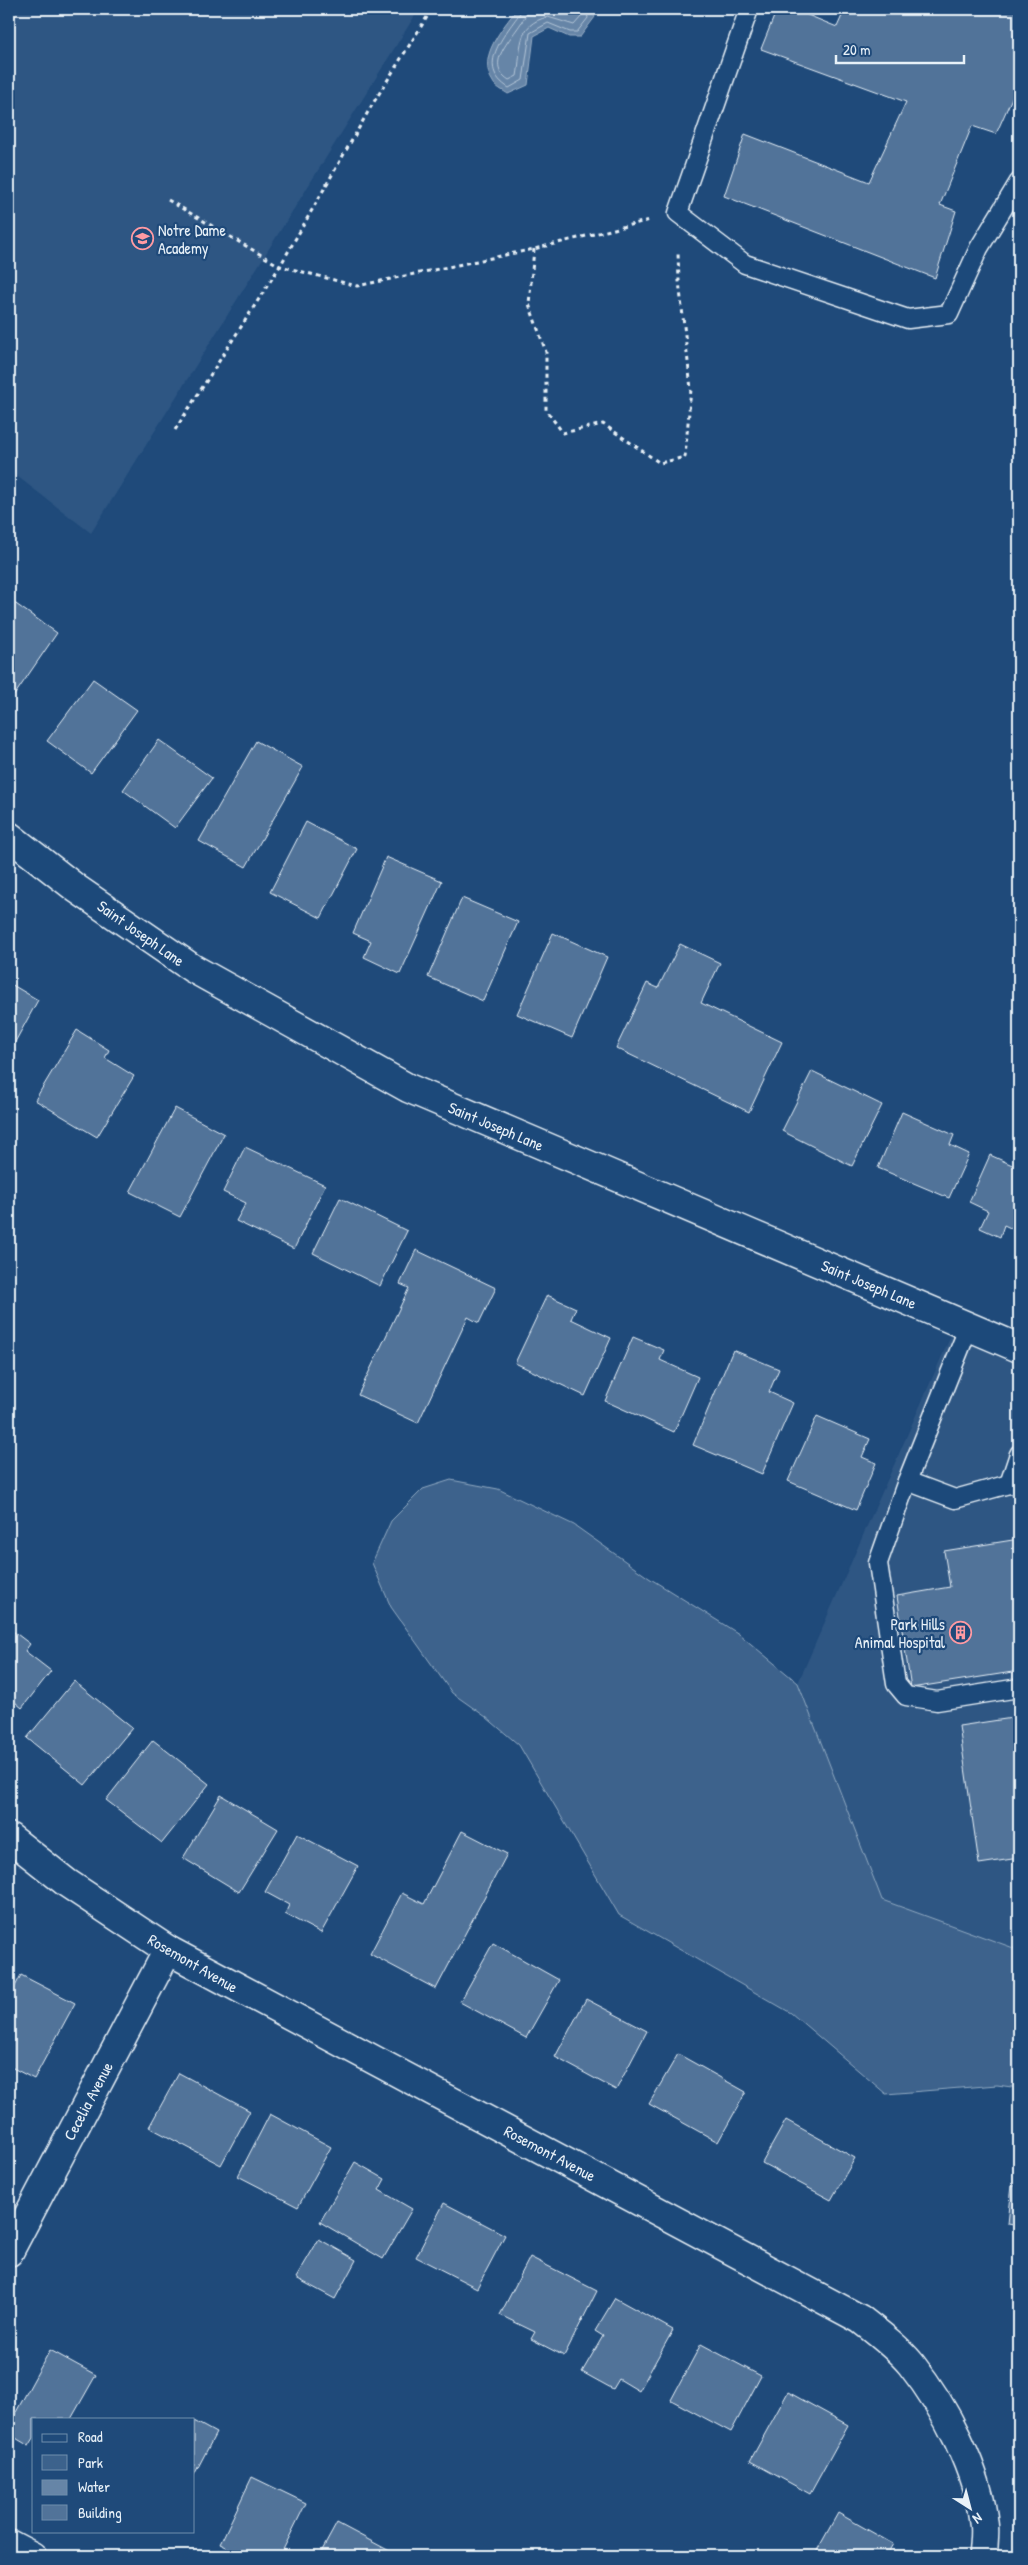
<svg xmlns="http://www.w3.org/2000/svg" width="1028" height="2565" viewBox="0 0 1028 2565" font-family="'Patrick Hand',sans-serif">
<rect width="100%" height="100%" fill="#1f4a7a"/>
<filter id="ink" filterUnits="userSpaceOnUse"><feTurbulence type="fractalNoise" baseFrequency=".02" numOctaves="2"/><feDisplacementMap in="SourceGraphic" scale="10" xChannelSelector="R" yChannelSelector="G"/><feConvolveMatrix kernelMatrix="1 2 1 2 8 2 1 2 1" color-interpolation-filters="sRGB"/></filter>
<g filter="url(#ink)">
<g fill="#2e5683">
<polygon points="9,9 419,9 91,533 9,470"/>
<polygon points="957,1322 1019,1348 1019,1950 882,1900 798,1683"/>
</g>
<polygon fill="#3c628c" stroke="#92aac2" points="451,1480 498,1489 574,1525 649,1578 739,1634 798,1683 882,1900 1019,1950 1019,2088 997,2085 886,2094 791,2013 619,1915 519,1745 486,1717 452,1693 391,1607 372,1563 391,1521 423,1489"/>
<path fill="#6685a7" stroke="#9ab0c7" d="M517,9H590L595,17L580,37H569L549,28L534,36L528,85L508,94C504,91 495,87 493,82C476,57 503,28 517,9Z"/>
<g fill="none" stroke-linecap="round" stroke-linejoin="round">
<g stroke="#b4c6d8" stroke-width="1">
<path d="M521,9L520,13C504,36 475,67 509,88L523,80L530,33L548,23L570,32H577L588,18L586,9"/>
<path d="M527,9C526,29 478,60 509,80L517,76C522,50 515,24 548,17L574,25L581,17L579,9"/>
</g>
</g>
<g fill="#517399" stroke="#e8f1f8">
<polygon points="777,9 793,9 837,27 845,9 1019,9 1019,23 1013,38 1019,43 1019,82 996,134 972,126 940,205 956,211 935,278 724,196 745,134 869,182 906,102 761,49"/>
<polygon points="13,602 57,633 9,703 9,607"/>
<polygon points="93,679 137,710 91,773 47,741"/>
<polygon points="159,740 212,778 175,828 123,790"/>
<polygon points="256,741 303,767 246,867 199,841"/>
<polygon points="306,822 357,849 321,918 270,892"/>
<polygon points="386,857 442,881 400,974 364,957 371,941 353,933"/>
<polygon points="462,898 518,922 483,1001 428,977"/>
<polygon points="553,933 607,957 572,1038 517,1014"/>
<polygon points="680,944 720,963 701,1003 782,1042 749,1112 616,1048 647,983 658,988"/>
<polygon points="9,983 38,1000 9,1053"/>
<polygon points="77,1030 109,1050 105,1058 134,1076 97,1137 35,1100"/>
<polygon points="812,1071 882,1105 852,1166 782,1131"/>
<polygon points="175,1108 224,1134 180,1217 130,1192"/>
<polygon points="902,1112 954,1135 950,1145 969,1154 949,1198 878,1168"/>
<polygon points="245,1147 325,1185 294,1249 236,1221 246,1203 223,1192"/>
<polygon points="990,1155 1019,1168 1019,1232 1004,1225 1000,1237 980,1228 988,1211 969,1202"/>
<polygon points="340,1198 407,1231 380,1286 313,1253"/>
<polygon points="416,1250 496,1288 479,1323 468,1317 418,1423 358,1395 409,1288 400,1284"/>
<polygon points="547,1295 576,1308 571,1319 611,1338 585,1396 515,1363"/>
<polygon points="633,1337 664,1350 660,1360 698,1377 674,1432 605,1401"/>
<polygon points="733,1350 779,1369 769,1392 793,1403 762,1474 693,1445"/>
<polygon points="817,1416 870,1439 862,1457 876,1463 856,1510 788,1481"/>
<polygon points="1019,1539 1019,1671 911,1688 897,1596 950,1587 944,1551"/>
<polygon points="9,1628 30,1644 25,1651 51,1671 22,1708 9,1697"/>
<polygon points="74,1681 132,1728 85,1785 27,1738"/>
<polygon points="1019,1717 1019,1858 979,1864 959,1726"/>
<polygon points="153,1740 209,1784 162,1843 106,1800"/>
<polygon points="221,1795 278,1829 239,1892 183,1858"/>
<polygon points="462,1831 507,1854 436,1989 370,1954 402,1893 424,1904"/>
<polygon points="297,1834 358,1866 321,1933 285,1914 289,1905 265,1892"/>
<polygon points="493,1943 559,1980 526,2038 460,2002"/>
<polygon points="21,1975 75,2003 34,2079 9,2066 9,1998"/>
<polygon points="586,1999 647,2031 616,2090 555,2057"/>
<polygon points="678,2054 746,2092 718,2142 649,2104"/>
<polygon points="179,2073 250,2111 221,2165 149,2127"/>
<polygon points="270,2114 331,2147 298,2207 238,2176"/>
<polygon points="786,2120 855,2158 831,2200 762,2163"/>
<polygon points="355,2162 385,2179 379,2190 412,2209 383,2259 320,2222"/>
<polygon points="1012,2185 1019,2185 1019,2226 1008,2224"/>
<polygon points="444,2203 505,2235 477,2288 416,2257"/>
<polygon points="319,2239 356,2260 335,2299 296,2278"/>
<polygon points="530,2257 597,2291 564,2356 531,2339 535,2332 500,2315"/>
<polygon points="615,2298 673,2330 639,2391 619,2379 613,2389 582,2372 603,2336 595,2331"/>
<polygon points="701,2344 761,2376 731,2432 671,2400"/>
<polygon points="50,2350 96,2375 71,2419 34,2419 34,2438 29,2446 9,2434 9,2425"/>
<polygon points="788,2392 848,2425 810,2494 750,2461"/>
<polygon points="194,2421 216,2433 194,2475"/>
<polygon points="252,2477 306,2503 280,2556 245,2556 220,2544"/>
<polygon points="838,2513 893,2544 886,2556 814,2556"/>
<polygon points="337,2523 399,2556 319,2556"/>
</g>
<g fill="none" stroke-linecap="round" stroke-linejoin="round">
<defs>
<g id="lane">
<polyline points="749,9 678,213 745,264 908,319 949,314 979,248 1019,182"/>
<polyline points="969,1326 907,1481 955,1499 1009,1484"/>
<polyline points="1019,1454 1009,1484 1019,1485"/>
<polyline points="907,1481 878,1563 896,1684 906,1696 937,1701 1019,1688"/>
</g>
<g id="street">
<polyline points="9,836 77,889 192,968 408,1088 1019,1348"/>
<path d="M9,1837L67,1883L168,1950L860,2319C878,2333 897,2347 911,2364C945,2407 979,2471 984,2526C985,2536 983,2546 983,2556"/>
<polyline points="9,2252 168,1950"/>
<polyline points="9,2544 32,2556"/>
</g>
</defs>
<use href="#lane" stroke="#e8f1f8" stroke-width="21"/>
<use href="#street" stroke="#e8f1f8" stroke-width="31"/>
<g stroke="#e8f1f8" stroke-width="3" stroke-dasharray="4 4" stroke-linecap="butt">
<polyline points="168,200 280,266 357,286 534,249 650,220"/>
<polyline points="534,249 529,304 546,352 546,410 563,433 603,424 660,463 685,457 691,389 679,281 678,253"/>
<polyline points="175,430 280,266 372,105 432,9"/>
</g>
<use href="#lane" stroke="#1f4a7a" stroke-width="18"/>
<use href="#street" stroke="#1f4a7a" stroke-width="28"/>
</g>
</g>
<defs>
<symbol id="school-ring" viewBox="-11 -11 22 22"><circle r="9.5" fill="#1f4a7a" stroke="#ff9aa2" stroke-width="1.5"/><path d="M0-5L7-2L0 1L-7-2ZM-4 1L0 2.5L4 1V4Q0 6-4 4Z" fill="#ff9aa2"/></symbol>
<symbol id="building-ring" viewBox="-11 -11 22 22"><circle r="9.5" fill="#1f4a7a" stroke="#ff9aa2" stroke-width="1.5"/><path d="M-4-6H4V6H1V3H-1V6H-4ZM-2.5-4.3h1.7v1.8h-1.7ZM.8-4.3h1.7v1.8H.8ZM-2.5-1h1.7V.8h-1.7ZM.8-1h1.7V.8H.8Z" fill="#ff9aa2"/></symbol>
</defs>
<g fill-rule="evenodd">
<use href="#school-ring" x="130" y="226" width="25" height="25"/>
<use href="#building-ring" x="948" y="1620" width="25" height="25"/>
</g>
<g text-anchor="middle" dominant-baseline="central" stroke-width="4.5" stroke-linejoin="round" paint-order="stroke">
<g font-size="16" fill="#e8f1f8" stroke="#1f4a7a" text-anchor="start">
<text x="158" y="230">Notre Dame<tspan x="158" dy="18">Academy</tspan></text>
<text x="945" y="1624" text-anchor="end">Park Hills<tspan x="945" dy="18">Animal Hospital</tspan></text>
</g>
<g font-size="16" fill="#e8f1f8" stroke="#1f4a7a">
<text transform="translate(141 933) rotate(35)">Saint Joseph Lane</text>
<text transform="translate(496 1126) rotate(23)">Saint Joseph Lane</text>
<text transform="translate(869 1284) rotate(23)">Saint Joseph Lane</text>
<text transform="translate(193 1963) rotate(30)">Rosemont Avenue</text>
<text transform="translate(88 2101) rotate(-62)">Cecelia Avenue</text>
<text transform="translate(550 2153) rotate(28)">Rosemont Avenue</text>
</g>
</g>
<rect width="1028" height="2565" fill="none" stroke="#1f4a7a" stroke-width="30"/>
<rect x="15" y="15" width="998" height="2535" fill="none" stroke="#e8f1f8" stroke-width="2" filter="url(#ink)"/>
<rect x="32" y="2418" width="162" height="115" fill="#1f4a7a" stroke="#6f8dac"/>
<rect x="42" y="2434" width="25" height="8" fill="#1f4a7a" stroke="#6f8dac"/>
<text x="78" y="2442" font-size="15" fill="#e8f1f8">Road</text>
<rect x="42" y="2455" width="25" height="15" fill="#3c628c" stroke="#6f8dac"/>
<text x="78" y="2468" font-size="15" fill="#e8f1f8">Park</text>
<rect x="42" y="2480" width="25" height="15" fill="#6685a7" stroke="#6f8dac"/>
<text x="78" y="2492" font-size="15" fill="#e8f1f8">Water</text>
<rect x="42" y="2505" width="25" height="15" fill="#517399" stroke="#6f8dac"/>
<text x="78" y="2518" font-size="15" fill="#e8f1f8">Building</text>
<g transform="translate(970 2508) rotate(144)" stroke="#1f4a7a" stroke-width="4" paint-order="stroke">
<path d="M0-4L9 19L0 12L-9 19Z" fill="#e8f1f8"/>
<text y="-8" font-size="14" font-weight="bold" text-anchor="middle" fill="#e8f1f8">N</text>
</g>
<path d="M836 55v8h128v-8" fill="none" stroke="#e8f1f8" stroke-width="2.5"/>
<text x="843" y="55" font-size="15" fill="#e8f1f8" stroke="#1f4a7a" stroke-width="4" paint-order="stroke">20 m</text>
</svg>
